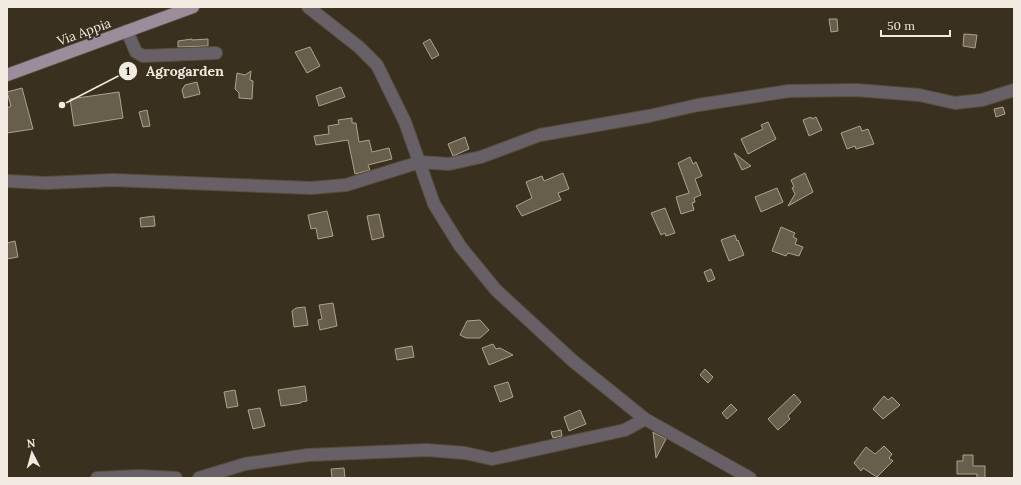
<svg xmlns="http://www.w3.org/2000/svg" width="1021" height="485" viewBox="0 0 1021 485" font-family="Lora,serif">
<rect width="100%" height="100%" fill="#39301f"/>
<g fill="#685e4c" stroke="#ada28e">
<polygon points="829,19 837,19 838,31 831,32"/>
<polygon points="964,34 977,35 975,48 963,46"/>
<polygon points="192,39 192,40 208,39 208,46 178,47 178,41"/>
<polygon points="430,39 439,55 432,59 423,43"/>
<polygon points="310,47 320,66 307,73 295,52"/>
<polygon points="251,71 250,80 253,81 252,99 239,98 239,93 235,89 237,73 245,75"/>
<polygon points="197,82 200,94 184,98 182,90 185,85"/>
<polygon points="341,87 345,97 319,106 316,96"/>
<polygon points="22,88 33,129 7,133 7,108 11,106 7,92"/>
<polygon points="119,92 123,118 74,126 70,99"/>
<polygon points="1003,107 1005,114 996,117 994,109"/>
<polygon points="147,110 150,126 143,127 139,112"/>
<polygon points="811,117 812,119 816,117 822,130 809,136 803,120"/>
<polygon points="352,118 352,123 356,123 359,142 369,140 372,152 389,148 392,159 368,165 370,170 355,174 348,140 316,145 314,136 329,134 328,126 339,124 338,120"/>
<polygon points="768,122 776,139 748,154 741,139 763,129 761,125"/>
<polygon points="860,126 862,131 868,129 874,144 856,149 855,146 847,149 841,133"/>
<polygon points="465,137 469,149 453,156 448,144"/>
<polygon points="734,153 751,166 742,170"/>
<polygon points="690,157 693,164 696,162 702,176 695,179 701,195 694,198 695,202 692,203 694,210 681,214 676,197 689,193 678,163"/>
<polygon points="563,173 569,189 558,193 561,200 522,216 516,206 532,198 526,182 542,176 544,181"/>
<polygon points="805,173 813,192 788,206 795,194 792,188 794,187 791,180"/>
<polygon points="777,188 783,202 761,212 755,197"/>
<polygon points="665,208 675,233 666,236 665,233 661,235 651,213"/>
<polygon points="327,211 333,236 318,239 316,228 311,229 308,215"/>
<polygon points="379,214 384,237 372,240 367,216"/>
<polygon points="154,216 155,226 141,227 140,218"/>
<polygon points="781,227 795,233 793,237 797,239 795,244 803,247 799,256 788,253 786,256 772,251"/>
<polygon points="735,235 737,241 738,240 744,255 729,261 721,240"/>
<polygon points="15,241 18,257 7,259 7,243"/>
<polygon points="711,269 715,279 708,282 704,272"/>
<polygon points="333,303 337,326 320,330 318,320 322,319 319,305"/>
<polygon points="305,307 308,325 294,327 292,311 296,308"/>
<polygon points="480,320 489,330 480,338 466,338 460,335 467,321"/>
<polygon points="493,344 496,349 500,348 513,355 489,365 482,348"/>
<polygon points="412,346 414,357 397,360 395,349"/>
<polygon points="705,369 713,377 708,383 700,375"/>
<polygon points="508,382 513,397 500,402 494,386"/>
<polygon points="305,386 307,401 301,402 301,403 281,406 278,390"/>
<polygon points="235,390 238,406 227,408 224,392"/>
<polygon points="794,394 801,402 788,416 790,419 778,430 768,419"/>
<polygon points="884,396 888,400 892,397 900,405 883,419 873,409"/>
<polygon points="731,404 737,410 727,419 722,413"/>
<polygon points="260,408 265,426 253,429 248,410"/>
<polygon points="580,410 586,424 569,431 564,417"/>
<polygon points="561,430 562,436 553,438 551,432"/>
<polygon points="653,432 666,439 656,458"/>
<polygon points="884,446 892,454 889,458 893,461 877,477 863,468 861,471 854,463 866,447 875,454"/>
<polygon points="963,455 973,455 973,466 985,466 985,478 977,478 977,474 957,474 957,461 963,461"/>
<polygon points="344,468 345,478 332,478 331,469"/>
</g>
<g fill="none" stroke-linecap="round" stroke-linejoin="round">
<defs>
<g id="minor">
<polyline points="308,7 359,47 377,65 405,122 434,204 460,246 496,290 573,361 645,419 750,478"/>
<polyline points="127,31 136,52 143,56 216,53"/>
<polyline points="7,181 46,183 113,180 311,188 346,185 420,162 449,164 481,157 540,135 649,116 698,105 789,91 856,90 919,95 955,103 982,100 1014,90"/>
<polyline points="97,478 139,476 176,478"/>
<polyline points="199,478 245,464 308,455 427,450 465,453 492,459 625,430 645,419"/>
</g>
<polyline id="major" points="7,75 193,7"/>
</defs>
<use href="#minor" stroke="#564e3e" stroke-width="14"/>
<use href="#major" stroke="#564e3e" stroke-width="14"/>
<use href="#minor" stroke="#676067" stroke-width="12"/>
<use href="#major" stroke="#9b8d9b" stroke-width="12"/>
</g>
<g text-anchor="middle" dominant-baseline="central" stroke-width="4" stroke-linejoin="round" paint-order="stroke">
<g font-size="13" fill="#f0eae0" stroke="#39301f">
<text transform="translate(84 32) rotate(-20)">Via Appia</text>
</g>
</g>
<path fill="none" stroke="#f0eae0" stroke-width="1.5" d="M62 105L128 71"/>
<g fill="#f0eae0" stroke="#39301f" stroke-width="1.5">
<circle cx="62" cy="105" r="4"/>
<circle cx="128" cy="71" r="10"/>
</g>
<g font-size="12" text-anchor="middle" font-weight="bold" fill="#111">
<text x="128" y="75">1</text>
</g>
<g font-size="14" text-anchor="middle" font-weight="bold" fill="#f0eae0" stroke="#39301f" stroke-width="4" stroke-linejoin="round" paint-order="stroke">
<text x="185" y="76">Agrogarden</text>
</g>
<rect width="1021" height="485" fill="none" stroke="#f0eae0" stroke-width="16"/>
<g transform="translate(32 453) rotate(354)" stroke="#39301f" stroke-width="3" paint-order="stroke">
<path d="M0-3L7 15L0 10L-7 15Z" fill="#f0eae0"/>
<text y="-6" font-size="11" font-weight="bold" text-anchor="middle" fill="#f0eae0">N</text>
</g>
<path d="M881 30v6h69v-6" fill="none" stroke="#f0eae0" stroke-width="2"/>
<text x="887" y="30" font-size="12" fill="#f0eae0" stroke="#39301f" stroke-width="3" paint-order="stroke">50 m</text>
</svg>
